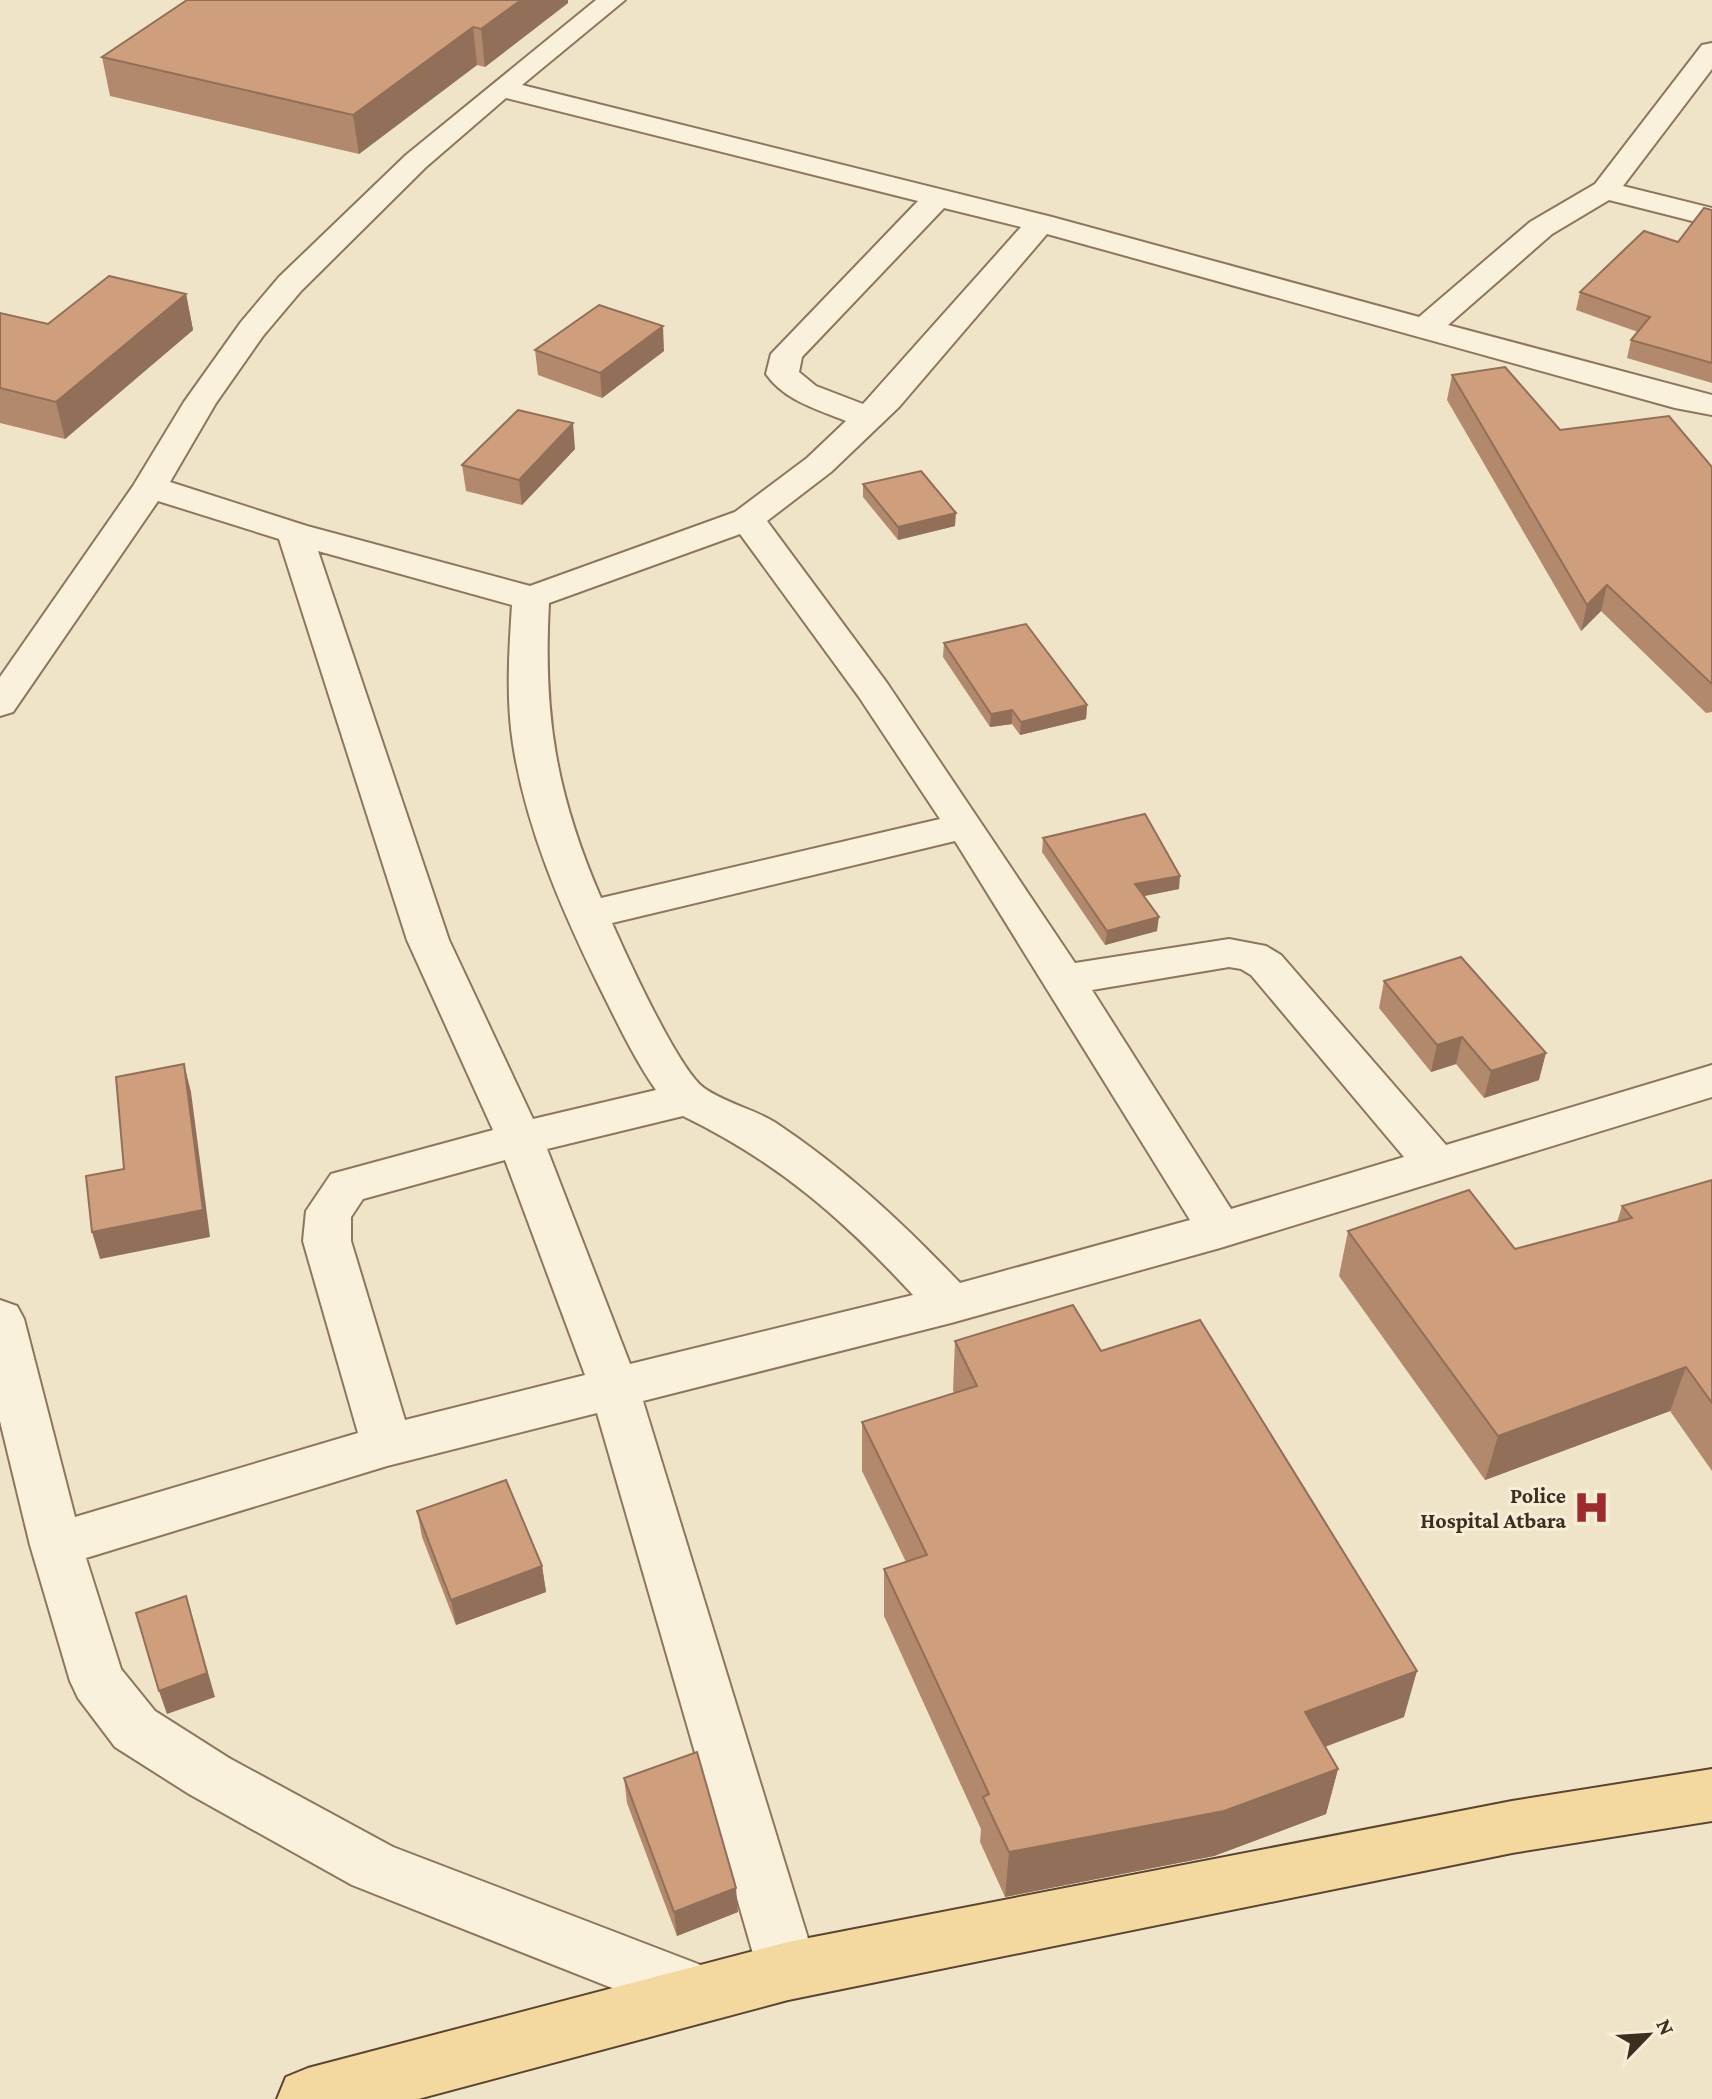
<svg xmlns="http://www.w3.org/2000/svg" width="1712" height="2099" viewBox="0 0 1712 2099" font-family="'Crimson Pro',serif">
<rect width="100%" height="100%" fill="#f0e4c8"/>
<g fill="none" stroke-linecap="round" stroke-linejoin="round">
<defs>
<path id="minor" d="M596,0H625L522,85L1052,217L1419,317L1530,222L1595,184L1702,45L1712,43V69L1623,186L1712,208V226L1609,200L1552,234L1448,325L1712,395V415L1675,408L1047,234L899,407L831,472L767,521L887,683L1075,963L1229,939L1266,946L1281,955L1446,1145L1712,1065V1097L1220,1248L951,1323L643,1401L818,1971L809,1991L788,2000L767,1991L758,1971L597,1413L387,1466L86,1558L121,1669L155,1711L229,1758L393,1847L719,1972L728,1993L719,2014L698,2022L352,1885L189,1794L115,1747L78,1698L70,1681L30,1545L0,1421V1300L17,1306L24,1319L75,1517L358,1433L303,1241L306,1211L331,1174L493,1130L407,940L279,539L158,501L13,712L0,716V677L133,486L184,402L241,322L279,277L406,155ZM506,98L918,201L771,354L766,374C785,401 817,409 846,421L807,458L735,512L530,586L307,526L170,482L216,403L263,336L301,291L426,167ZM944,208L1021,227L863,404L816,386L799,372L802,357ZM740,534L859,697L940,819L601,898C556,794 543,716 549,603ZM318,551L512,605C509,651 506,698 513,744C526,828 561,908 598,984C616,1020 633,1057 656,1090L533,1119L449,940ZM955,841L1190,1220L960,1283C903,1223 845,1169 776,1123C754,1109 725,1103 704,1088C678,1069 627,957 612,923ZM1229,967L1241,969L1251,975L1404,1157L1231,1209L1092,990ZM683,1116C779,1163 841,1217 913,1295L630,1364L547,1149ZM505,1160L585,1375L405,1420L351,1241V1217L363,1199Z"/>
<polygon id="major" points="1712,1769 1712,1821 1512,1853 788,2000 418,2099 277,2099 286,2077 308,2068 788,1942 1512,1801"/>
</defs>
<use href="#minor" stroke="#8d765c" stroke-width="4"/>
<use href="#major" stroke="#5b4430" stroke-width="4"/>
<use href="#minor" fill="#faf1dc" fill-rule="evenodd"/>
<use href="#major" fill="#f3d9a0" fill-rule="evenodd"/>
</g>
<g fill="#b2896c">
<polygon points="187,0 568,0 568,3 485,67 477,65 359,154 110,96 102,57"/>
<polygon points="1712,210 1712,383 1627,358 1631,340 1638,332 1576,310 1580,292 1678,242"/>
<polygon points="186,294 193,330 65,439 0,423 0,313 48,324"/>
<polygon points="535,350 664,351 602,398 538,375"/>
<polygon points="1452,375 1560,430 1712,467 1712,712 1706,713 1601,611 1581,631 1447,400"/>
<polygon points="575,449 522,505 466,491 462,465"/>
<polygon points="863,484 955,526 898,540 863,497"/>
<polygon points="944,643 1087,705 1086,719 1020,735 1012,724 990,727 943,657"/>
<polygon points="1043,838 1179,889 1144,896 1157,931 1105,945 1042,852"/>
<polygon points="1384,981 1539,1080 1484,1098 1456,1064 1431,1072 1379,1008"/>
<polygon points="1712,1180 1712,1471 1670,1411 1485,1480 1339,1276 1348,1231 1515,1249 1617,1222 1622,1206"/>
<polygon points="955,1341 1101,1351 1404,1717 1325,1747 1338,1769 1326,1814 1214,1856 1005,1897 980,1842 981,1829 884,1616 884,1569 906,1562 862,1471 862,1422 954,1393 953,1390"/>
<polygon points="417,1511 542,1566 546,1592 456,1625 422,1537"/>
<polygon points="624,1778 738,1912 677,1936 627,1803"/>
</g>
<g fill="#916f58">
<polygon points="521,0 568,0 568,3 485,67 481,29"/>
<polygon points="473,27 477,65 359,154 353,115"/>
<polygon points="186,294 193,330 65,439 56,402"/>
<polygon points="663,326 664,351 602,398 600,373"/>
<polygon points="573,423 575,449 522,505 519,480"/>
<polygon points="956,513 955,526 898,540 898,527"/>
<polygon points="1607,585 1601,611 1581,631 1587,605"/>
<polygon points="1087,705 1086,719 1020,735 1021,722"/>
<polygon points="1012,710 1012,724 990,727 991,714"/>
<polygon points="1180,876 1179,889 1134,898 1135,884"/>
<polygon points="1159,917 1157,931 1105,945 1107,931"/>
<polygon points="1462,1037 1456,1064 1431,1072 1437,1045"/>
<polygon points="1546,1053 1539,1080 1484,1098 1491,1071"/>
<polygon points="184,1064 191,1092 210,1237 100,1259 92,1232"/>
<polygon points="1686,1367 1670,1411 1485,1480 1498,1436"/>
<polygon points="542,1566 546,1592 456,1625 451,1600"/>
<polygon points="186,1596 215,1697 167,1714 159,1691"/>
<polygon points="1417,1671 1404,1717 1294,1758 1305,1712"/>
<polygon points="1338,1769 1326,1814 1214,1856 1005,1897 1009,1852"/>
<polygon points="736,1888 738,1912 677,1936 674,1912"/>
</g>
<g fill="#cf9f7d" stroke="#916f58" stroke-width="2">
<polygon points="187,0 521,0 481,29 473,27 353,115 102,57"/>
<polygon points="1704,208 1712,210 1712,363 1631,340 1650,317 1580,292 1644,231 1678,242"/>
<polygon points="109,276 186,294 56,402 0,388 0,313 48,324"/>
<polygon points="599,305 663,326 600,373 535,350"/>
<polygon points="1505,367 1560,430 1669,416 1712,467 1712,684 1607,585 1587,605 1452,375"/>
<polygon points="518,410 573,423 519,480 462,465"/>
<polygon points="921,471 956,513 898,527 863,484"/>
<polygon points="1026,624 1087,705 1021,722 1012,710 991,714 944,643"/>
<polygon points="1145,814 1180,876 1135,884 1159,917 1107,931 1043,838"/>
<polygon points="1461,957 1546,1053 1491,1071 1462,1037 1437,1045 1384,981"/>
<polygon points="184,1064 203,1210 92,1232 86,1176 124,1169 116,1077"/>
<polygon points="1712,1180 1712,1403 1686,1367 1498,1436 1348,1231 1469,1190 1515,1249 1632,1218 1622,1206"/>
<polygon points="1073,1305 1101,1351 1200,1320 1417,1671 1305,1712 1338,1769 1224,1811 1009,1852 983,1797 989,1794 884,1569 927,1555 862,1422 977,1386 955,1341"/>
<polygon points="506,1480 542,1566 451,1600 417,1511"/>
<polygon points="186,1596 207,1673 159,1691 136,1613"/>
<polygon points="697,1752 736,1888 674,1912 624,1778"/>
</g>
<defs>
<symbol id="hospital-bare" viewBox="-9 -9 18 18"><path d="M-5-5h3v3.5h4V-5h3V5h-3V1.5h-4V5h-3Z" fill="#9e2a2b" stroke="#f7eed8" stroke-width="2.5" paint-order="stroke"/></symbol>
</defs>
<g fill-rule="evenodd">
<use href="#hospital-bare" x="1566" y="1482" width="51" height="51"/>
</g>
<g text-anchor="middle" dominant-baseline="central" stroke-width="6" stroke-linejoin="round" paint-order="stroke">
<g font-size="22" font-weight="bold" fill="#3d2e20" stroke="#f7eed8" text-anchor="end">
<text x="1566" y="1495">Police<tspan x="1566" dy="25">Hospital Atbara</tspan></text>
</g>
</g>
<g transform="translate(1648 2035) rotate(65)" stroke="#f7eed8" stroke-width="6" paint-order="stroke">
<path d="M0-6L14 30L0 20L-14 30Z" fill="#3d2e20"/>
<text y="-12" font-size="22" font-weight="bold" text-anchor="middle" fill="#3d2e20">N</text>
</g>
</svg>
